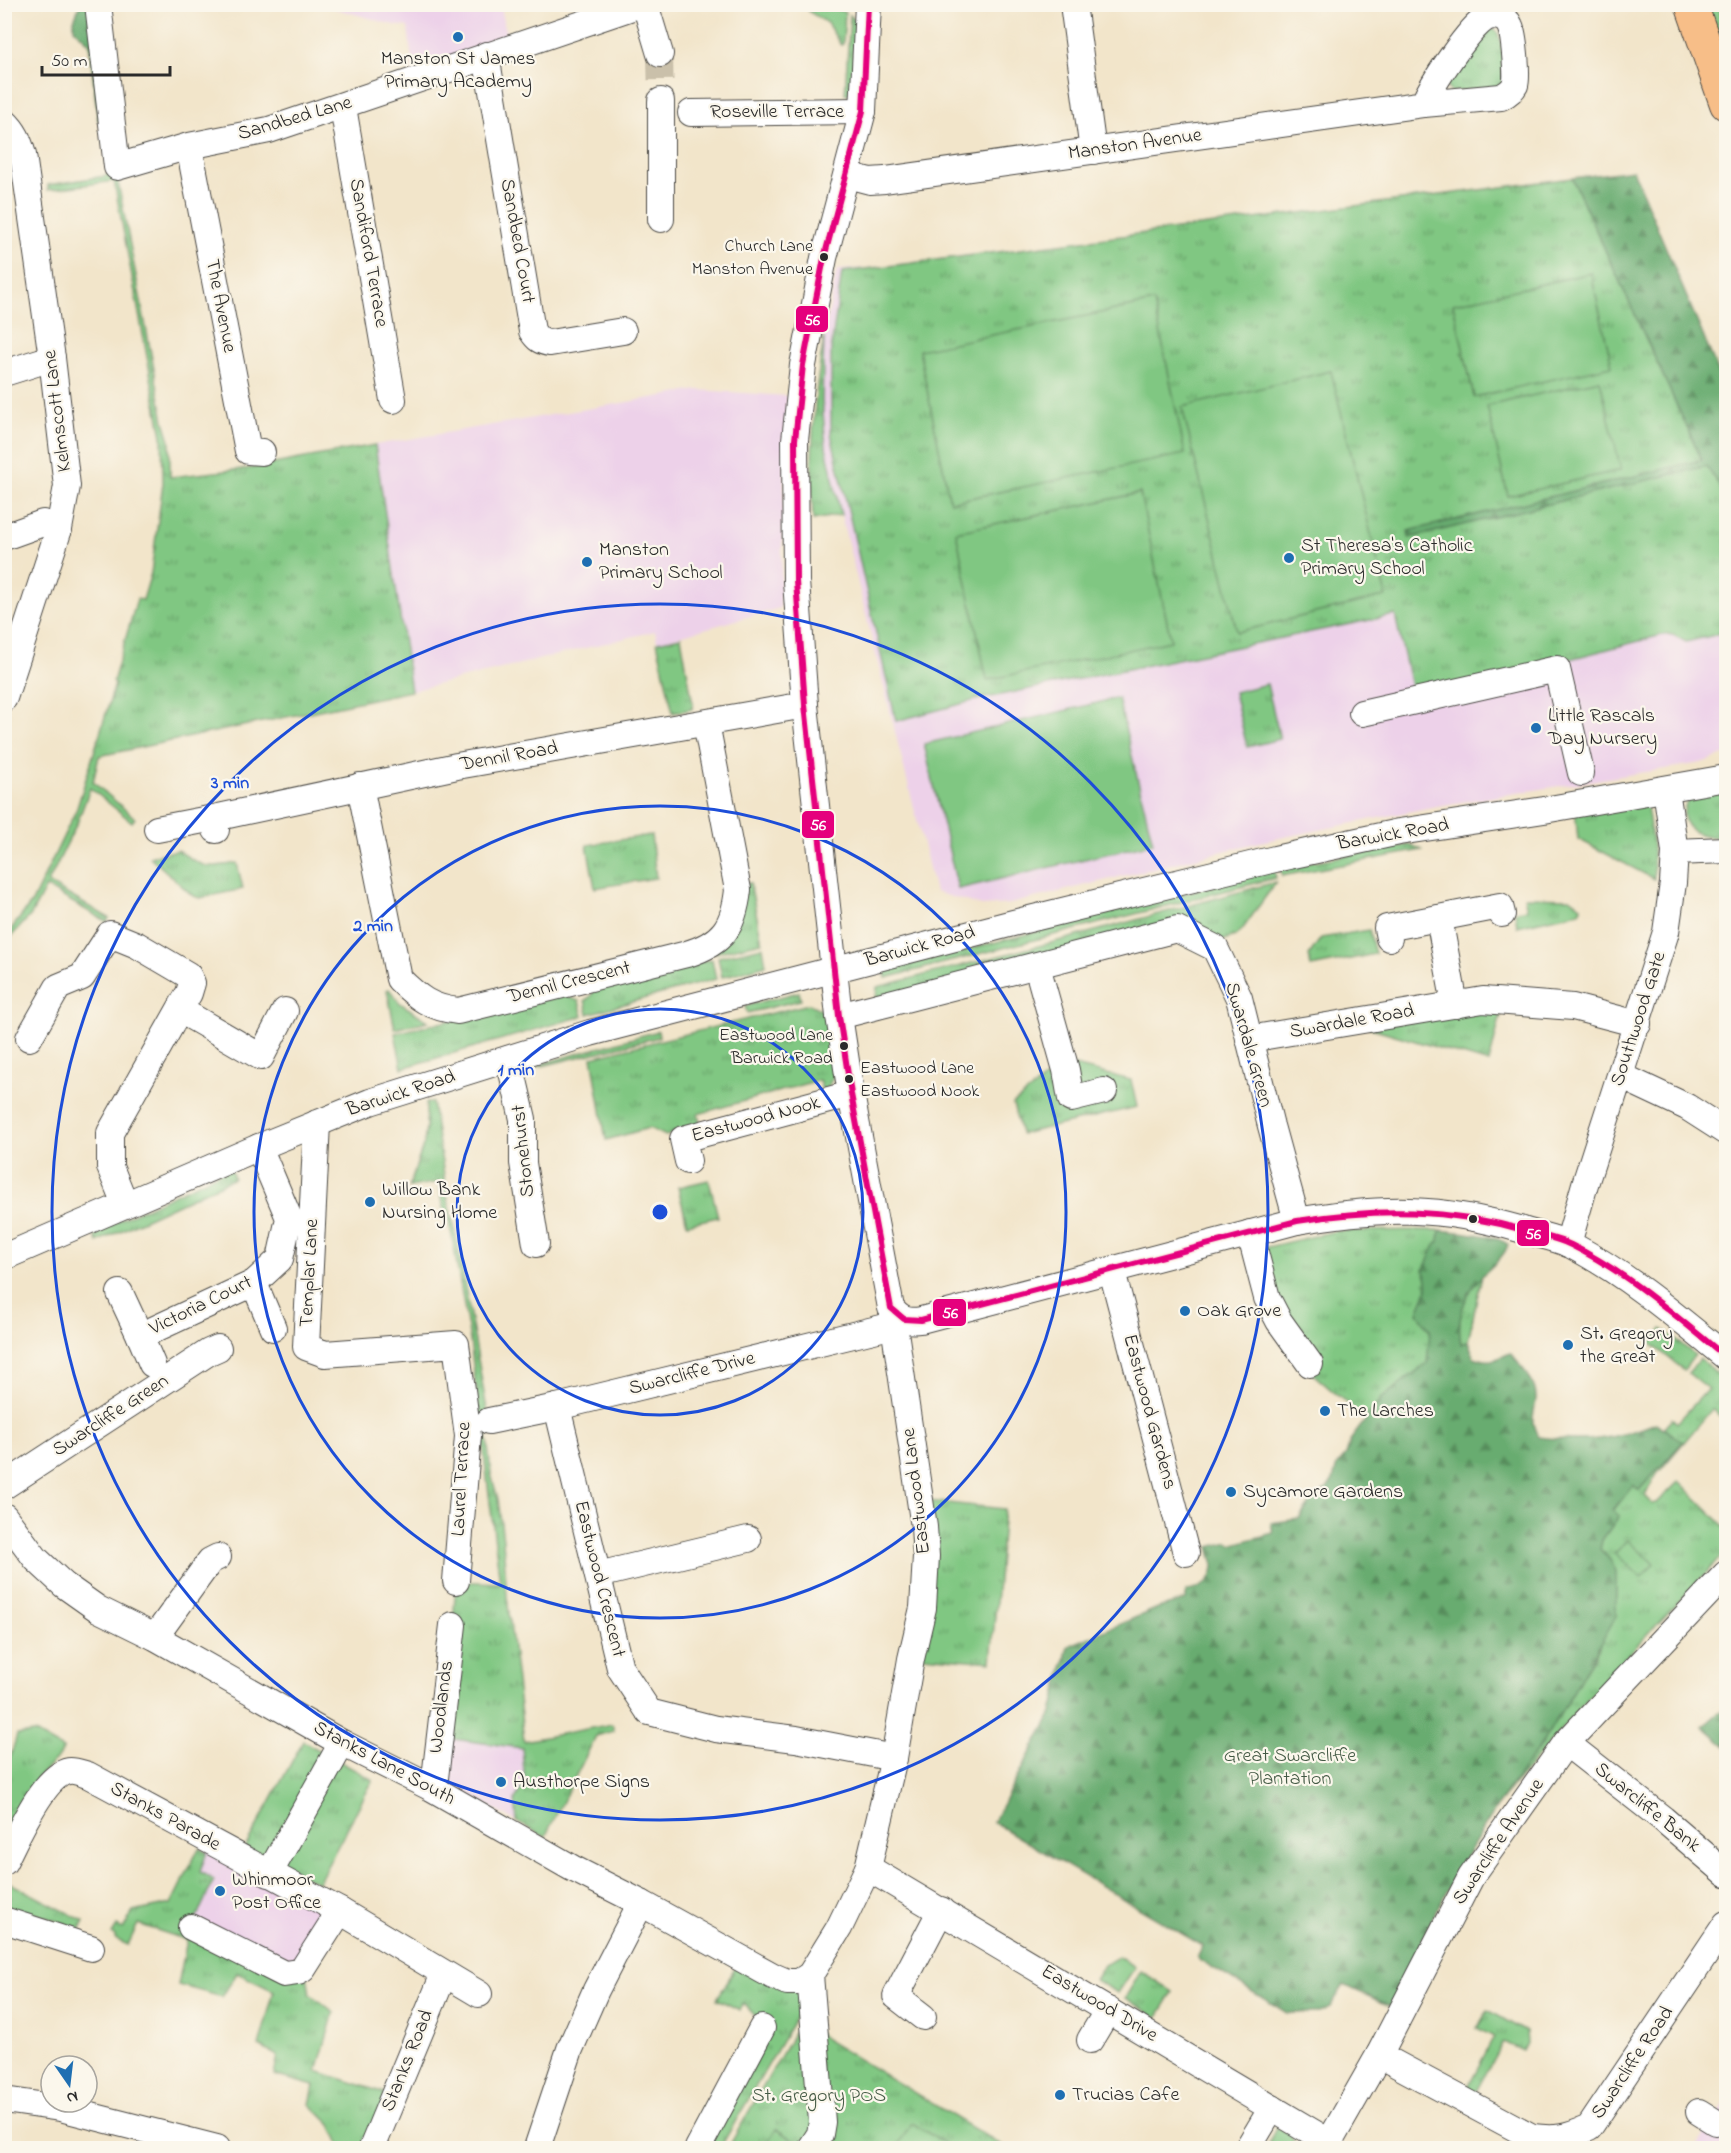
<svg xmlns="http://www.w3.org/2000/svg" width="1731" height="2153" viewBox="0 0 1731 2153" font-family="'Indie Flower',sans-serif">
<defs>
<pattern id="grass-tufts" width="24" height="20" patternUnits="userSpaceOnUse" patternTransform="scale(1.5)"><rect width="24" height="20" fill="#80c782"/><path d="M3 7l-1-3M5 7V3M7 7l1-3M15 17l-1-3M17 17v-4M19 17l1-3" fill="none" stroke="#69a26b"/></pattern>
<pattern id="forest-firs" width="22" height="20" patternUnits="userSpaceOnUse" patternTransform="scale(1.5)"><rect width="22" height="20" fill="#68ac70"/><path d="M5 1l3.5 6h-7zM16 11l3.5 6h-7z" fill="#568c5c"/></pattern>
</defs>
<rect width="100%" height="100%" fill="#fbf7ec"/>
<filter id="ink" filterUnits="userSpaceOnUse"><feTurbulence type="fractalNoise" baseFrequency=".0167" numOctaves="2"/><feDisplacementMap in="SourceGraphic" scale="12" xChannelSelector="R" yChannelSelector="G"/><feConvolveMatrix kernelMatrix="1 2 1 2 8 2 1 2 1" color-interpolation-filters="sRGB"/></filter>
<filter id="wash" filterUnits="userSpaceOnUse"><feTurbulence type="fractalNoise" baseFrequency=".008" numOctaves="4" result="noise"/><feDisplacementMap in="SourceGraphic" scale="24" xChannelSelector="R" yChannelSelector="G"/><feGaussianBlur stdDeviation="1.35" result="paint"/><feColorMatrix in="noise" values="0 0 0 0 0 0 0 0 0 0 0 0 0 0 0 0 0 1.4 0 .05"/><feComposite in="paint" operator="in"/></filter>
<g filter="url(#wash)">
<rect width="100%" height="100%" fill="#f2e5ca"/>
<g fill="#edd1e9">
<polygon points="322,5 501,5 507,42 413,72 408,27 394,25"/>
<polygon points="1633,170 1726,390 1726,754 1701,763 1437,806 1260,842 1010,904 982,906 935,892 841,515 826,447 822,400 824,338 837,270 866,268"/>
<polygon points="698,390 787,396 780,608 657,642 655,631 411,691 375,445"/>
<polygon points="442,1712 520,1715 533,1830 435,1778"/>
<polygon points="211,1842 340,1911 298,1972 177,1908"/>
<polygon points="1726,2102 1726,2148 1695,2148"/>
</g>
<g fill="url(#grass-tufts)" stroke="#567956" stroke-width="1.5">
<polygon points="1706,5 1719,5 1726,29 1726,67"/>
<polygon points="809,8 835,9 845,12 843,44 841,45 827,23 808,11"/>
<polygon points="850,15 856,21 852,94 845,94"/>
<path d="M1484,27L1495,29C1503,38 1506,76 1501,87L1450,92L1445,84Z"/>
<polygon points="109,172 117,177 164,421 170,440 170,477 252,468 375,445 411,691 99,756 93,782 135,818 132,822 90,788 78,821 48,883 109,918 107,922 46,887 31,915 5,943 5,937 32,902 77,808 115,684 113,682 137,599 143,600 151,573 163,483 162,436 114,181 48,190 48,185 106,176"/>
<polygon points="1572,178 1702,460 1666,469 1668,475 1706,466 1726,486 1726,630 1715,635 1686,642 1673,635 1666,634 1566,660 1413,695 1395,615 976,700 896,721 831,434 831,349 842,272"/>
<path d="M824,338L822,400L826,447L841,515L813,520C810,459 813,399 824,338Z"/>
<polygon points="681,637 693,704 692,709 673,713 657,642"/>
<polygon points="1267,684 1280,739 1247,747 1234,692"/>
<path d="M1726,791V839C1710,836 1682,836 1684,812C1684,808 1686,802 1690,799C1697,793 1716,793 1726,791Z"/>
<polygon points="1646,800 1653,846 1654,879 1578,839 1575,811"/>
<polygon points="651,835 656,878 595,888 587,845"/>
<polygon points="1409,845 1422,850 1282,876 1280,867"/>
<path d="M177,850C206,868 203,869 237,863L243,889L200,898L193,896L150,857Z"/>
<polygon points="1274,870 1276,878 886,978 884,970 1048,929"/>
<polygon points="1276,882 1242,930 1235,936 1222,941 1200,928 876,999 877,987 1066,939"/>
<polygon points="750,883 762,942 715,953 745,884"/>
<polygon points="1524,897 1570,898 1581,906 1580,912 1517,926 1515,912 1527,909"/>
<polygon points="1369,930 1375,954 1311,967 1309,955 1321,938"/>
<polygon points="763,947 766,965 722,977 718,957"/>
<polygon points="712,959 716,979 588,1014 585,1000 590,997 596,987"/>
<polygon points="389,989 400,1003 428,1021 395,1029 387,990"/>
<polygon points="799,992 801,1000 747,1013 745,1006"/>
<polygon points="563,995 579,1001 583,1016 402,1068 395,1033"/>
<polygon points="809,1004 824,1011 836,1071 825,1093 823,1094 819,1080 698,1114 701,1126 666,1136 649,1128 606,1140 592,1057"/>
<polygon points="1503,1006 1489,1063 1368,1027"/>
<polygon points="658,1031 659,1037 526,1070 526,1068"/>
<polygon points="1075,1066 1131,1080 1137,1107 1021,1134 1013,1104 1056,1070"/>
<polygon points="432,1102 450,1211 455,1230 489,1421 487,1437 491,1474 498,1499 503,1540 507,1596 524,1741 612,1724 614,1731 596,1736 545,1837 517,1822 515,1799 525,1783 522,1748 439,1737 453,1625 456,1581 500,1583 470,1340 448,1214 444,1211 439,1182 409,1187 424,1143 426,1127 426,1103"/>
<polygon points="230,1168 234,1178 97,1242 95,1236 118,1221"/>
<polygon points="709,1180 718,1217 687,1224 678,1187"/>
<path d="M1440,1230L1490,1237L1468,1341C1429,1362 1393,1383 1365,1419L1306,1368L1288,1323L1263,1248L1336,1231Z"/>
<polygon points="1662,1329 1695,1355 1684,1370 1650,1343"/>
<polygon points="1700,1359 1726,1381 1726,1414 1722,1419 1712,1409 1657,1474 1645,1495 1652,1504 1657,1503 1679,1481 1726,1528 1726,1552 1594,1691 1501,1800 1542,1743 1599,1648 1610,1560 1600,1549 1602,1540 1619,1516 1613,1511 1633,1485 1639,1490 1682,1442 1663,1428 1672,1418 1677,1423 1708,1389 1688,1373"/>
<polygon points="919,1500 1004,1509 991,1662 912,1655"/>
<polygon points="35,1733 63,1749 59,1757 38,1777 5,1834 5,1774 17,1735"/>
<polygon points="303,1741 373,1780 318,1883 245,1848"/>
<polygon points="199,1848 207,1852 200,1872 214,1880 192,1927 307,1976 310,1994 334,2012 317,2071 394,2096 372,2148 342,2148 331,2125 310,2104 314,2086 274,2075 278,2056 259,2046 274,1991 237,1973 222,1997 178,1985 187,1940 138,1924 128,1945 115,1939 115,1936 112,1934 117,1926 123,1929 133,1912 171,1904"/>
<path d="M4,1880L84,1921L78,1933L62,1937L66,1924L26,1911L21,1923C3,1909 5,1901 4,1880Z"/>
<polygon points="1118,1957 1135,1967 1118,1993 1095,1980 1104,1965"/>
<polygon points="741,1958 810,1975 799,2012 720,2148 698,2148 764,2025 744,2004 740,2010 717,1999"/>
<polygon points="1141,1971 1173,1992 1157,2018 1125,1998"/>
<polygon points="1488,2010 1526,2032 1527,2043 1523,2051 1503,2042 1473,2097 1465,2092 1494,2037 1477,2028"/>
<polygon points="802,2019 825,2039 1006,2148 728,2148"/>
<polygon points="1277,2127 1290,2134 1297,2148 1277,2148 1268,2143"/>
</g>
<g fill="url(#forest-firs)" stroke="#4a6c4e" stroke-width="1.5">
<polygon points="80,5 92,5 103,124 98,120 89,43 74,29 74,20"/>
<polygon points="1633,170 1726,390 1726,492 1721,488 1706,466 1409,538 1408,531 1702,460 1572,178"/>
<path d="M1440,1230C1455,1232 1499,1234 1508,1245C1504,1257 1493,1265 1484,1274C1465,1293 1456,1317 1461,1344L1468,1341L1474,1357C1489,1363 1496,1360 1510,1353C1520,1365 1537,1382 1536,1399C1534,1419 1529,1417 1538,1437C1585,1443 1612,1441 1656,1423L1683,1442L1639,1490L1633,1485L1613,1510L1619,1516L1602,1540L1600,1549L1610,1560L1616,1571V1616L1573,1692L1542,1743L1501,1800L1460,1867L1437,1909L1390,2006L1344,1985L1330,2007L1317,2013H1287L1197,1958L1203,1946L993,1822L1052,1713L1068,1646L1158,1608L1186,1600V1591C1199,1590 1213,1582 1214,1567C1214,1561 1210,1553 1209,1547L1229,1542L1231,1545L1273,1533L1271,1523L1299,1519L1312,1500L1327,1489L1333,1480L1337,1465L1346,1455L1351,1439L1381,1399L1427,1363L1430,1331L1418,1313C1424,1295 1433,1288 1423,1270C1429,1261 1431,1248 1439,1241Z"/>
<polygon points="1726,1707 1726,1746 1703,1726"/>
</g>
<g fill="#80c782" stroke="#567956" stroke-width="1.5">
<polygon points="1591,273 1612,366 1474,397 1453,304"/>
<polygon points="1154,302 1185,454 950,502 919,350"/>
<polygon points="1331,371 1386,596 1237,632 1182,407"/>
<polygon points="1600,380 1621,470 1508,496 1487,406"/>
<polygon points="1140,493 1171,641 987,680 956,532"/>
<polygon points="1118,698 1153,843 958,889 924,744"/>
<polygon points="1628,1540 1654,1564 1641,1577 1615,1553"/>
<polygon points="912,2123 952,2148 896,2148"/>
<polygon points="776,2129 806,2148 764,2148"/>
</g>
</g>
<g filter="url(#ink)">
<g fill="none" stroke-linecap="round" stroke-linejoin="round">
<polyline stroke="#cac0aa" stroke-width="26" stroke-dasharray="26 13" stroke-linecap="butt" points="660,54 661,101"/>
<defs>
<g id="minor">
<polyline points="98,4 117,167 189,146 269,130 641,4"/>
<polyline points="645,4 660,54"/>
<path d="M868,4L863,111L824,258L803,365L795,440L796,581L805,705L839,1016L851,1094L891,1308C900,1320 907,1322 921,1320L1297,1221C1381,1206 1441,1206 1523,1230C1538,1235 1557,1238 1571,1245C1628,1275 1677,1317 1726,1357"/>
<polyline points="1073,4 1093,151"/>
<path d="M486,55L532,331C537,339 541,342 550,343L623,331"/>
<polyline points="661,101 661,219"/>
<polyline points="343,107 393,400"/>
<polyline points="691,113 863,111"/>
<path d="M4,121C15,131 19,141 23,155L52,358L67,486L59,529L4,698"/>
<polyline points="189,146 248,451 262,452"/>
<path d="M847,175L870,181L885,180L1424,104L1501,97C1507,94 1512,91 1515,85C1518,77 1514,34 1510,26C1508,21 1504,18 1499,17C1495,15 1490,16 1486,18C1470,27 1430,86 1424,104"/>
<polyline points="4,373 52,358"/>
<polyline points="4,537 43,523 59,529"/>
<polyline points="1362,713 1557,669 1581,773"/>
<path d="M360,786L399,979C418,998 431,1008 458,1011L687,954C723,943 734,926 738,890L706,723"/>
<polyline points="157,829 214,818"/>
<polyline points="216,830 214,818 457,766 805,705"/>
<polyline points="1675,852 1726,850"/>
<polyline points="1439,918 1455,1005"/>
<polyline points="1389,938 1387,928 1500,906 1502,914"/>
<polyline points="1037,966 1066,1070 1071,1099 1104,1091"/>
<polyline points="180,1010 261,1057 285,1011"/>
<polyline points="839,1016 1177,929 1215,948 1239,998 1271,1126 1297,1221"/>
<polyline points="29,1038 58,987 82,977 110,934 137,945 188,975 192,983 189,993 110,1133 110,1167 125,1204"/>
<polyline points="1249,1039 1483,1000 1573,1007 1638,1024"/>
<polyline points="509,1059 523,1119 523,1163 536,1244"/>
<polyline points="1621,1076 1687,1107 1726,1132"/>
<polyline points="317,1123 306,1347 325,1354 456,1344 468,1436 456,1581"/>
<polyline points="688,1161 683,1139 851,1094"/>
<polyline points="1250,1233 1267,1298 1279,1321 1310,1364"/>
<polyline points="1568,1244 1585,1184 1666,932 1673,883 1675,852 1666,789"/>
<polyline points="4,1257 259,1147 370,1102 590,1033 1013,923 1275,859 1399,832 1544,810 1726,778"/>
<polyline points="1112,1271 1186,1553"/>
<polyline points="254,1283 273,1328"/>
<polyline points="120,1293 140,1336 254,1283 280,1259 289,1218 259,1147"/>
<polyline points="140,1336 152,1364"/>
<polyline points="557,1407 620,1668 649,1712 716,1729 796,1739 894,1758"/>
<polyline points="489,1421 557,1407 894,1325"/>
<polyline points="4,1486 209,1352 218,1348"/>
<polyline points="4,1516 36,1559 64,1585 98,1609 155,1637 342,1743 430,1787 572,1868 641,1903 773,1976 787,1982 799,1982 810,1975 839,1928 868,1868 894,1758 911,1659 923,1608 926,1556 924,1527 894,1325 897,1316"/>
<polyline points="598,1575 748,1539"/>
<polyline points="155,1637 210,1561 218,1557"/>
<polyline points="1566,1743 1663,1819 1726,1873"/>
<polyline points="430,1787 435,1778 453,1625"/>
<path d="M4,1862C16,1839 43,1775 69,1771C75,1770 83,1774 88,1775L340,1911L479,1994"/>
<polyline points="868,1868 1329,2142"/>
<polyline points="269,1874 342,1743"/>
<polyline points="4,1920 91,1948"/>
<polyline points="191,1927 284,1974 298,1972 303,1969 340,1911"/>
<polyline points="810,1975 822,2122 820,2134 811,2148"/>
<polyline points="923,2017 896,1996 941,1910"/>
<polyline points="1090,2040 1108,2010"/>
<path d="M1379,2055L1532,2137C1556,2140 1566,2138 1589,2128L1726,1924"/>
<polyline points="4,2100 60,2108 217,2148"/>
<polyline points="1699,2112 1715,2122"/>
<polyline points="372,2148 444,1974"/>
<polyline points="537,2148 570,2049 596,1990 641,1903"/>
<polyline points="698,2148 762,2028"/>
<polyline points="1248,2148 1272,2108"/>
<polyline points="1326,2148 1379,2055 1471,1877 1566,1743 1726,1574"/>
</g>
<polyline id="major" points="1691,4 1726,104"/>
</defs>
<use href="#minor" stroke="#494743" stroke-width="28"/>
<use href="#major" stroke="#494743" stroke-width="34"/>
<use href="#minor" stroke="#fff" stroke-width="26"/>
<use href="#major" stroke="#f7be88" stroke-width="32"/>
<defs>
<path id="bus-1" d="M868,4L863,111L824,258L803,365L795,440L796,581L805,705L839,1016L851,1094L891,1308L904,1319L921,1320L1297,1221C1378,1208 1448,1208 1527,1231C1542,1236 1557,1238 1571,1245C1628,1273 1677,1317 1726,1357"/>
</defs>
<use href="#bus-1" stroke="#fbf7ec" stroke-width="10"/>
<use href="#bus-1" stroke="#e5007d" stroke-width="6"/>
</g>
</g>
<g fill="none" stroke="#1d4ed8" stroke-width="3">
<circle cx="660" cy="1212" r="203"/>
<circle cx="660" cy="1212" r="406"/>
<circle cx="660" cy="1212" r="608"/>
</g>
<g fill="#1f6fb2" stroke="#fbf7ec" stroke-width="2">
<circle cx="458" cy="37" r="6"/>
<circle cx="1289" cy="558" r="6"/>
<circle cx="587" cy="562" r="6"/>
<circle cx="1536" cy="728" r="6"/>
<circle cx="370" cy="1202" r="6"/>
<circle cx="1185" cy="1311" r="6"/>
<circle cx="1568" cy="1345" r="6"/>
<circle cx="1325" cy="1411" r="6"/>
<circle cx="1231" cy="1492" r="6"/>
<circle cx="501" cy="1782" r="6"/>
<circle cx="220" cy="1891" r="6"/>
<circle cx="1060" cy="2095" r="6"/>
</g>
<g fill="#2b2b2b" stroke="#fbf7ec" stroke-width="2">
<circle cx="824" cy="257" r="5"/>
<circle cx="844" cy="1046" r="5"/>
<circle cx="849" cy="1079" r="5"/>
<circle cx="1473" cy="1219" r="5"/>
</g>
<g text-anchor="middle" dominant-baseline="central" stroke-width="4.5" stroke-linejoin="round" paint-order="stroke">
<g font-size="18" fill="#2b2b2b" stroke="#fbf7ec" text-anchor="end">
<text x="813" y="247">Church Lane<tspan x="813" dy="23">Manston Avenue</tspan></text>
<text x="833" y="1036">Eastwood Lane<tspan x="833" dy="23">Barwick Road</tspan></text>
<text x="860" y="1069" text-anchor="start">Eastwood Lane<tspan x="860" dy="23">Eastwood Nook</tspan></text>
</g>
<g font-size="20" fill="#2b2b2b" stroke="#fbf7ec" text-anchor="start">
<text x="458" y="59" text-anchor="middle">Manston St James<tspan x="458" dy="23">Primary Academy</tspan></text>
<text x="1301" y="546">St Theresa's Catholic<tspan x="1301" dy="23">Primary School</tspan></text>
<text x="599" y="550">Manston<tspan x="599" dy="23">Primary School</tspan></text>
<text x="1548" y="716">Little Rascals<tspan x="1548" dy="23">Day Nursery</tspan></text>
<text x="382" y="1190">Willow Bank<tspan x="382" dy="23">Nursing Home</tspan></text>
<text x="1197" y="1311">Oak Grove</text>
<text x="1580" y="1334">St. Gregory<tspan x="1580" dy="23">the Great</tspan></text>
<text x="1337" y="1411">The Larches</text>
<text x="1243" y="1492">Sycamore Gardens</text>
<text x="513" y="1782">Austhorpe Signs</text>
<text x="232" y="1880">Whinmoor<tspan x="232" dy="23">Post Office</tspan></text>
<text x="1072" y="2095">Trucias Cafe</text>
</g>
<g font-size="20" fill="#2b2b2b" stroke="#fbf7ec">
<text x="777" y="112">Roseville Terrace</text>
<text transform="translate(295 119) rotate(-16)">Sandbed Lane</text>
<text transform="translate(1135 145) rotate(-8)">Manston Avenue</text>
<text transform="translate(517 241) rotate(80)">Sandbed Court</text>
<text transform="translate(368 253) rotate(80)">Sandiford Terrace</text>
<text transform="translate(220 306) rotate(79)">The Avenue</text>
<text transform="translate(58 411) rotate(-97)">Kelmscott Lane</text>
<text transform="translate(509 757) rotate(-10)">Dennil Road</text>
<text transform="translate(1393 835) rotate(-10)">Barwick Road</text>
<text transform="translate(920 947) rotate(-15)">Barwick Road</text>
<text transform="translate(569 983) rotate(-14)">Dennil Crescent</text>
<text transform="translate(1639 1019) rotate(-72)">Southwood Gate</text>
<text transform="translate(1352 1022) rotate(-10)">Swardale Road</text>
<text transform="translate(1248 1045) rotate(74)">Swardale Green</text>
<text transform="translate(401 1094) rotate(-18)">Barwick Road</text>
<text transform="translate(756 1120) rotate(-15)">Eastwood Nook</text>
<text transform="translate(524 1151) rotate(-96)">Stonehurst</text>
<text transform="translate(310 1273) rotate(-87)">Templar Lane</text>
<text transform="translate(201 1306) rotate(-26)">Victoria Court</text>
<text transform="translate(692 1374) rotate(-14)">Swarcliffe Drive</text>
<text transform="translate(1149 1412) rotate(75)">Eastwood Gardens</text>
<text transform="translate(111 1416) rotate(-33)">Swarcliffe Green</text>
<text transform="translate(462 1479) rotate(-87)">Laurel Terrace</text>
<text transform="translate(917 1491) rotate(-97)">Eastwood Lane</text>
<text transform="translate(599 1579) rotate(76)">Eastwood Crescent</text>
<text transform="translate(442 1707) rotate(-83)">Woodlands</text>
<text transform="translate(384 1764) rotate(28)">Stanks Lane South</text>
<text transform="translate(1647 1808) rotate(39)">Swarcliffe Bank</text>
<text transform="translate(165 1817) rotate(29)">Stanks Parade</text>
<text transform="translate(1499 1842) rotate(-56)">Swarcliffe Avenue</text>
<text transform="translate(1099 2004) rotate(31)">Eastwood Drive</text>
<text transform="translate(408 2061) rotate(-68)">Stanks Road</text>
<text transform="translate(1633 2063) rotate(-56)">Swarcliffe Road</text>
</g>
<g font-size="20" fill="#445a45" stroke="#fbf7ec">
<text x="1290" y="1756">Great Swarcliffe<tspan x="1290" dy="23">Plantation</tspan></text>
<text x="819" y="2096">St. Gregory POS</text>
</g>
</g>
<circle cx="660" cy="1212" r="9" fill="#1d4ed8" stroke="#fbf7ec" stroke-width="3"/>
<g font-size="18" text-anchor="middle" font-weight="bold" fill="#1d4ed8" stroke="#fbf7ec" stroke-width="4.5" stroke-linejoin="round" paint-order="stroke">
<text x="230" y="788">3 min</text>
<text x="373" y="931">2 min</text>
<text x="516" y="1075">1 min</text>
</g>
<g stroke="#fbf7ec" stroke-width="2">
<rect x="795" y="305" width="34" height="28" rx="6" fill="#e5007d"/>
<rect x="801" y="810" width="34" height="29" rx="6" fill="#e5007d"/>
<rect x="1516" y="1219" width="34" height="28" rx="6" fill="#e5007d"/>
<rect x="932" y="1298" width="35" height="29" rx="6" fill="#e5007d"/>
</g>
<g font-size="16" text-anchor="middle" font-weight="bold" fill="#fff">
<text x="812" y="325">56</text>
<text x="818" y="830">56</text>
<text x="1533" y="1239">56</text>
<text x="950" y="1318">56</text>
</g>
<rect width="1731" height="2153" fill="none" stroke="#fbf7ec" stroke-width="24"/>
<g transform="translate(69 2084) rotate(166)"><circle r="28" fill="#fbf7ec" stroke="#a8a59f" stroke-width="1.5"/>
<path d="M0-4.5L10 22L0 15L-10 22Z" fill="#1f6fb2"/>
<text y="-9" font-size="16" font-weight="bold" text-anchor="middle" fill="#2b2b2b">N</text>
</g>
<path d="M42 66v9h128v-9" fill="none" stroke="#2b2b2b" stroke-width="3"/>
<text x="51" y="66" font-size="18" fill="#2b2b2b" stroke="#fbf7ec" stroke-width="4.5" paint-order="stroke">50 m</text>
</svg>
